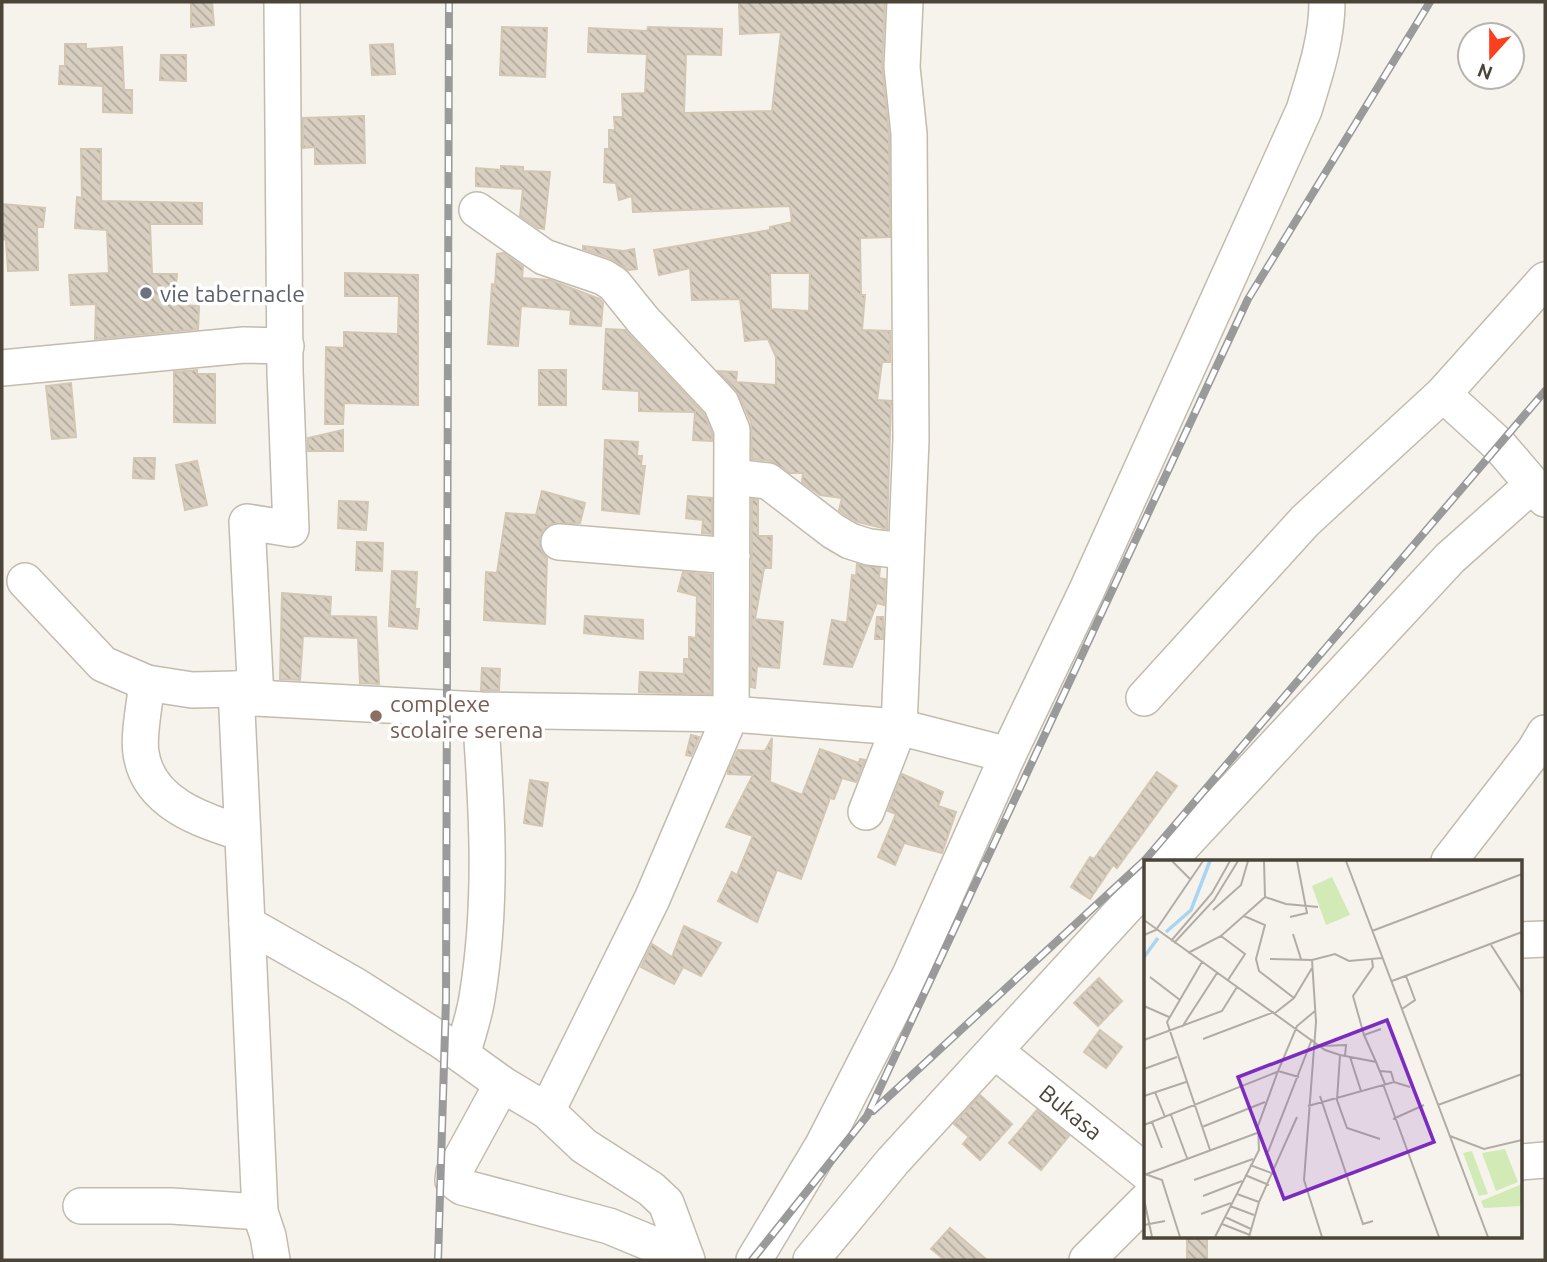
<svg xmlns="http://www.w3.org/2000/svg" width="1547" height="1262" viewBox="0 0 1547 1262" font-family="Ubuntu,sans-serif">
<defs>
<pattern id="building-back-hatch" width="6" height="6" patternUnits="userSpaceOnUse" patternTransform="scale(1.75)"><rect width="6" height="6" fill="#d8cfc1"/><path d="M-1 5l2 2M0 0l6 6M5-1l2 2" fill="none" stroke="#b1aa9e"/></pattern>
</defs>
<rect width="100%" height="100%" fill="#f6f3ec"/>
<g fill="url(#building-back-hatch)" stroke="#d3c7b4" stroke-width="2" fill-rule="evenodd">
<polygon points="191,2 212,2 214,25 191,27"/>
<path d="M739,2H885L882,66L889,135L890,237L860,238L861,295H865L862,330L890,331V362H882L877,400L891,401L887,529L858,522L844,514L839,510L842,498L820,495L802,482L803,473H790L771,461L752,459L751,422L739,395L718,371L737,372L736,382L776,385V357L768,339L745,341L740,299L692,300L690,268L659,275L654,250L770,230V227L792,222L790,206L633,212L632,196L619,200L616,183L604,182L605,149H609V130H615L614,117H623L622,94L645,93L647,54L588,52L589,28L647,31L648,27L722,29L721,55L686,54L684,113L772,111L781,32L740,34ZM770,273H810L809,311L771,309Z"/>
<polygon points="502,27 547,28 545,77 500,75"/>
<polygon points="65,44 86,44 86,49 122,47 124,90 132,90 132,113 103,112 103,86 59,84 60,66 65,66"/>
<polygon points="393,44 395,74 372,75 370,45"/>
<polygon points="161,55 186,55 186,81 160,80"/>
<polygon points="364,116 365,163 315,164 315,147 303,148 303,118"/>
<polygon points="81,149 101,149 101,201 202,203 202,224 150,224 152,274 177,274 174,305 199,306 198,329 95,339 96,304 71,305 69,275 109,273 107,230 75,228 77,197 82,198"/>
<polygon points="501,166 523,167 523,171 550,172 544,229 538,228 520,216 523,189 476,186 476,168 501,170"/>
<polygon points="2,204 45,208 43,227 37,227 38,270 8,271 6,240 2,239"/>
<polygon points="583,246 624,251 634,249 637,269 628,270 610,258 583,249"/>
<polygon points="504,253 523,267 522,278 550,280 600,299 603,303 601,326 570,324 571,310 521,306 518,346 488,344 492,284 495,285 497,254"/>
<polygon points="345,273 418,275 418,405 344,403 343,424 325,424 326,347 344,348 344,332 398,334 399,296 345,296"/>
<polygon points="606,329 625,330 704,414 712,434 712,441 693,440 695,412 639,411 639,391 603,389"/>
<polygon points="197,370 197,374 215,374 215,423 174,422 174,372"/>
<rect x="539" y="370" width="27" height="35"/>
<polygon points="71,383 76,437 52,439 46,386"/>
<polygon points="343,430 343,451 308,451 308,438"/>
<polygon points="605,440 638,442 637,456 642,456 641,466 645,466 639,514 602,510"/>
<polygon points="134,458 155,458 154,479 133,478"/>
<polygon points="197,461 207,505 185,510 176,465"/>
<polygon points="542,491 585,503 580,523 551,524 543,530 539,540 541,550 547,558 545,624 484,620 486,572 497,573 506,513 536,515"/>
<polygon points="688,496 712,498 712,534 702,533 703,520 686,518"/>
<polygon points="752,499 758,500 758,536 772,536 771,568 764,568 755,619 783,622 779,668 757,666 755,688 751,687"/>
<polygon points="339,501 368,502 366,530 338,528"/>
<polygon points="357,542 383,543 382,571 356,570"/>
<polygon points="857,564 880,568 879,578 885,579 884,605 877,603 852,667 824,664 832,620 847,623 852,575 856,576"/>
<polygon points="392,571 417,572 415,609 419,609 417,629 389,626"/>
<polygon points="683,572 711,575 711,694 639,692 640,672 684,674 684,659 689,659 689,637 696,638 697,596 678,591"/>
<polygon points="282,593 331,597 330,616 376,617 379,684 360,683 358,638 303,636 300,680 280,679"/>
<polygon points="585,616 643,620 643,639 584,633"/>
<polygon points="877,617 883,617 883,639 875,639"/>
<polygon points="482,668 500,669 499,690 481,690"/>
<polygon points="691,735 699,737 691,756 686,755"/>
<polygon points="772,738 770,782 802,795 820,749 859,763 860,759 865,760 856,782 842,778 834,799 830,798 801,879 777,870 757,922 718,901 732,872 737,875 753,836 726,827 753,775 728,774 728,771 738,750 765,751"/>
<polygon points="1157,772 1177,786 1117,868 1113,865 1090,899 1071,887 1090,857 1094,859"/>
<polygon points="902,774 943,792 938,806 956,812 942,853 904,843 895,865 878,857 896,814 888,811"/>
<polygon points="530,780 548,783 542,826 524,823"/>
<polygon points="684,926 721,943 701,976 683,967 674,984 641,967 652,944 672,957"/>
<polygon points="1099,978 1122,1001 1098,1026 1074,1003"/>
<polygon points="1100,1030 1122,1047 1106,1068 1084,1052"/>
<polygon points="980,1095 1012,1124 980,1160 963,1144 969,1137 954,1124"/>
<polygon points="1037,1110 1069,1136 1041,1170 1009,1143"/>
<polygon points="950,1228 987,1260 945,1260 931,1249"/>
<rect x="1187" y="1236" width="20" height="24"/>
</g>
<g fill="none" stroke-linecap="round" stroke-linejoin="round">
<defs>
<g id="minor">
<polyline points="477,210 544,257 603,277 614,284 643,320 721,403 732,430 731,714 652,899 547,1111 584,1146 651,1189 666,1203 687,1260"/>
<polyline points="2,368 244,345 286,346"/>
<polyline points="1443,394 1499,445 1545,499"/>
<polyline points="733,477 768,481 833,531 850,541 869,547 906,551"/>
<polyline points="559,542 732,556"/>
<polyline points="25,581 103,664 147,683 192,690 236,689 256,698 480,710 731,714 899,727 1008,755"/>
<path d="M147,683C145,701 138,736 141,753C148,803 201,820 242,833"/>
<polyline points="236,689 247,924 356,986 445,1043 502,1084 547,1111"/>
<polyline points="256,698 247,522 291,529 285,372 282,2"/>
<polyline points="1144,698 1305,521 1443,394 1545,280"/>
<polyline points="866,812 899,727 911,440 909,134 902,67 905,2"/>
<polyline points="1168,861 1450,558 1532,485"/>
<polyline points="1449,861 1535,750 1545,733"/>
<polyline points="1521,940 1545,939"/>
<polyline points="995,1051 1146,1172"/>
<path d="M462,1055C467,1037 474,1017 477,998C493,901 487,808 480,710"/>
<polyline points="502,1084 454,1172 453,1180 462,1187 609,1226 686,1258"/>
<polyline points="1521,1162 1545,1160"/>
<polyline points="81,1206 172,1206 260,1212 247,924"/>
<polyline points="260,1212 268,1236 272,1260"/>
<path d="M754,1260L823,1145L910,975L1008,755L1086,592L1304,110C1315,74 1327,39 1327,2"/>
<polyline points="811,1260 893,1161 1146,885"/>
<polyline points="1087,1260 1146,1201"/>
</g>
</defs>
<use href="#minor" stroke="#c2bbae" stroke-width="38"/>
<use href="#minor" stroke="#fff" stroke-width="35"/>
<defs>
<g id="rail">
<polyline points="873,1111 1145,860 1545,391"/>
<polyline points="438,1260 446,999 449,2"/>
<polyline points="752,1260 867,1116 1248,299 1430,2"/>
</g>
</defs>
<use href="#rail" stroke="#9a9a9a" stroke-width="8"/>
<use href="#rail" stroke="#fff" stroke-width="5" stroke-dasharray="16" stroke-linecap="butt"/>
</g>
<circle fill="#6b7280" stroke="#fff" stroke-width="2.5" cx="146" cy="293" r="7"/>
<circle fill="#8d6e63" stroke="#fff" stroke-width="2.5" cx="376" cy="716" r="7"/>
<g text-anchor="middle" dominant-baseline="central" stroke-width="7" stroke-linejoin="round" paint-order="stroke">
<g font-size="23" fill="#5b616d" stroke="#fff" text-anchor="start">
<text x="160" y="293">vie tabernacle</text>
</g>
<g font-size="23" fill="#785e54" stroke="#fff" text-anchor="start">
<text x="390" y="703">complexe<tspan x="390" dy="26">scolaire serena</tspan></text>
</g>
<g font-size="23" fill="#4b4439" stroke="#fff">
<text transform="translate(1071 1112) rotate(39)">Bukasa</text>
</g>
</g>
<g transform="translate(1144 860)">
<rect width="378" height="378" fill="#f6f3ec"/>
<path d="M188,17L206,55L182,65L168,26Z" fill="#d2eab5"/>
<path d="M361,289L374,322L352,331L338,293ZM328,291L344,334L335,336L319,293ZM378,324V346L340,348L337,341Z" fill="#d2eab5"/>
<path fill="none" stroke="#a9d4f2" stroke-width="3.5" d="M22,72L47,50L66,1M0,97L14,78"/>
<path fill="none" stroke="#b2ada4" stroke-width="2" d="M28,1L47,20M202,1L344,377M121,37L142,44L174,47M69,50L97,25L104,1M100,56L121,65L112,99L115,111L150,138M146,57L163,53L153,1M0,60L181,190L196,195L193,240L203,268L236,279M228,71L378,14M149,74L157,99M0,75L12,70L59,1M77,76L101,94L84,120M27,81L68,33L86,1M30,83L70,40L94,1M347,85L378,133M44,93L77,76L121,37L120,1M126,99L168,100L172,162L160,320L178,377M168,100L191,94L205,101L238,98M58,102L23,162L66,290M6,117L36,140M248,121L378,72M0,146L25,157M258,149L271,140L262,116M131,153L150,138L168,108M38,167L73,113M220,175L209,136L229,107L228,100M59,179L130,152M0,180L78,151L93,127M177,186L202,185L201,196M196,195L232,202L241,224M206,197L217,231M232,202L220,175L237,169M0,209L33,197M134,211L155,217M236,211L247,212L250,222M239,224L295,377M11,232L21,257M0,236L42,222M176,236L219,364L229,361M294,245L378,214M164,246L250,222L266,227M27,255L43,298M249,259L280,245M8,262L18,288M0,265L133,212M58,267L121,242M306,276L340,289L378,280M124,292L168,179M106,305L130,314M1,314L18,320L36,377M0,315L113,273M101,315L125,325M50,320L109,299M93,334L115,342M59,336L98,321M0,339L8,377M86,346L110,355M57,354L87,343M81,357L107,369M78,364L106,375M0,365L21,361M71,377L115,290L114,266L134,211L153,166L171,151M105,377L115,342L153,257"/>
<path fill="#7b2cbf" fill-opacity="0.15" stroke="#7b2cbf" stroke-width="3.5" d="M243,160L290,282L140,339L94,217Z"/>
<rect width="378" height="378" fill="none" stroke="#4b4439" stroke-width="3.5"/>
</g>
<rect width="1547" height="1262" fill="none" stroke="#4b4439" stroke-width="7"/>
<g transform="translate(1491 56) rotate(201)"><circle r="33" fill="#ffffff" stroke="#b7b4b0" stroke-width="2"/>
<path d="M0-5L12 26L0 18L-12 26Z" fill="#fc3f1d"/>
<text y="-10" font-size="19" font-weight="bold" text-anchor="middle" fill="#4b4439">N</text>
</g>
</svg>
